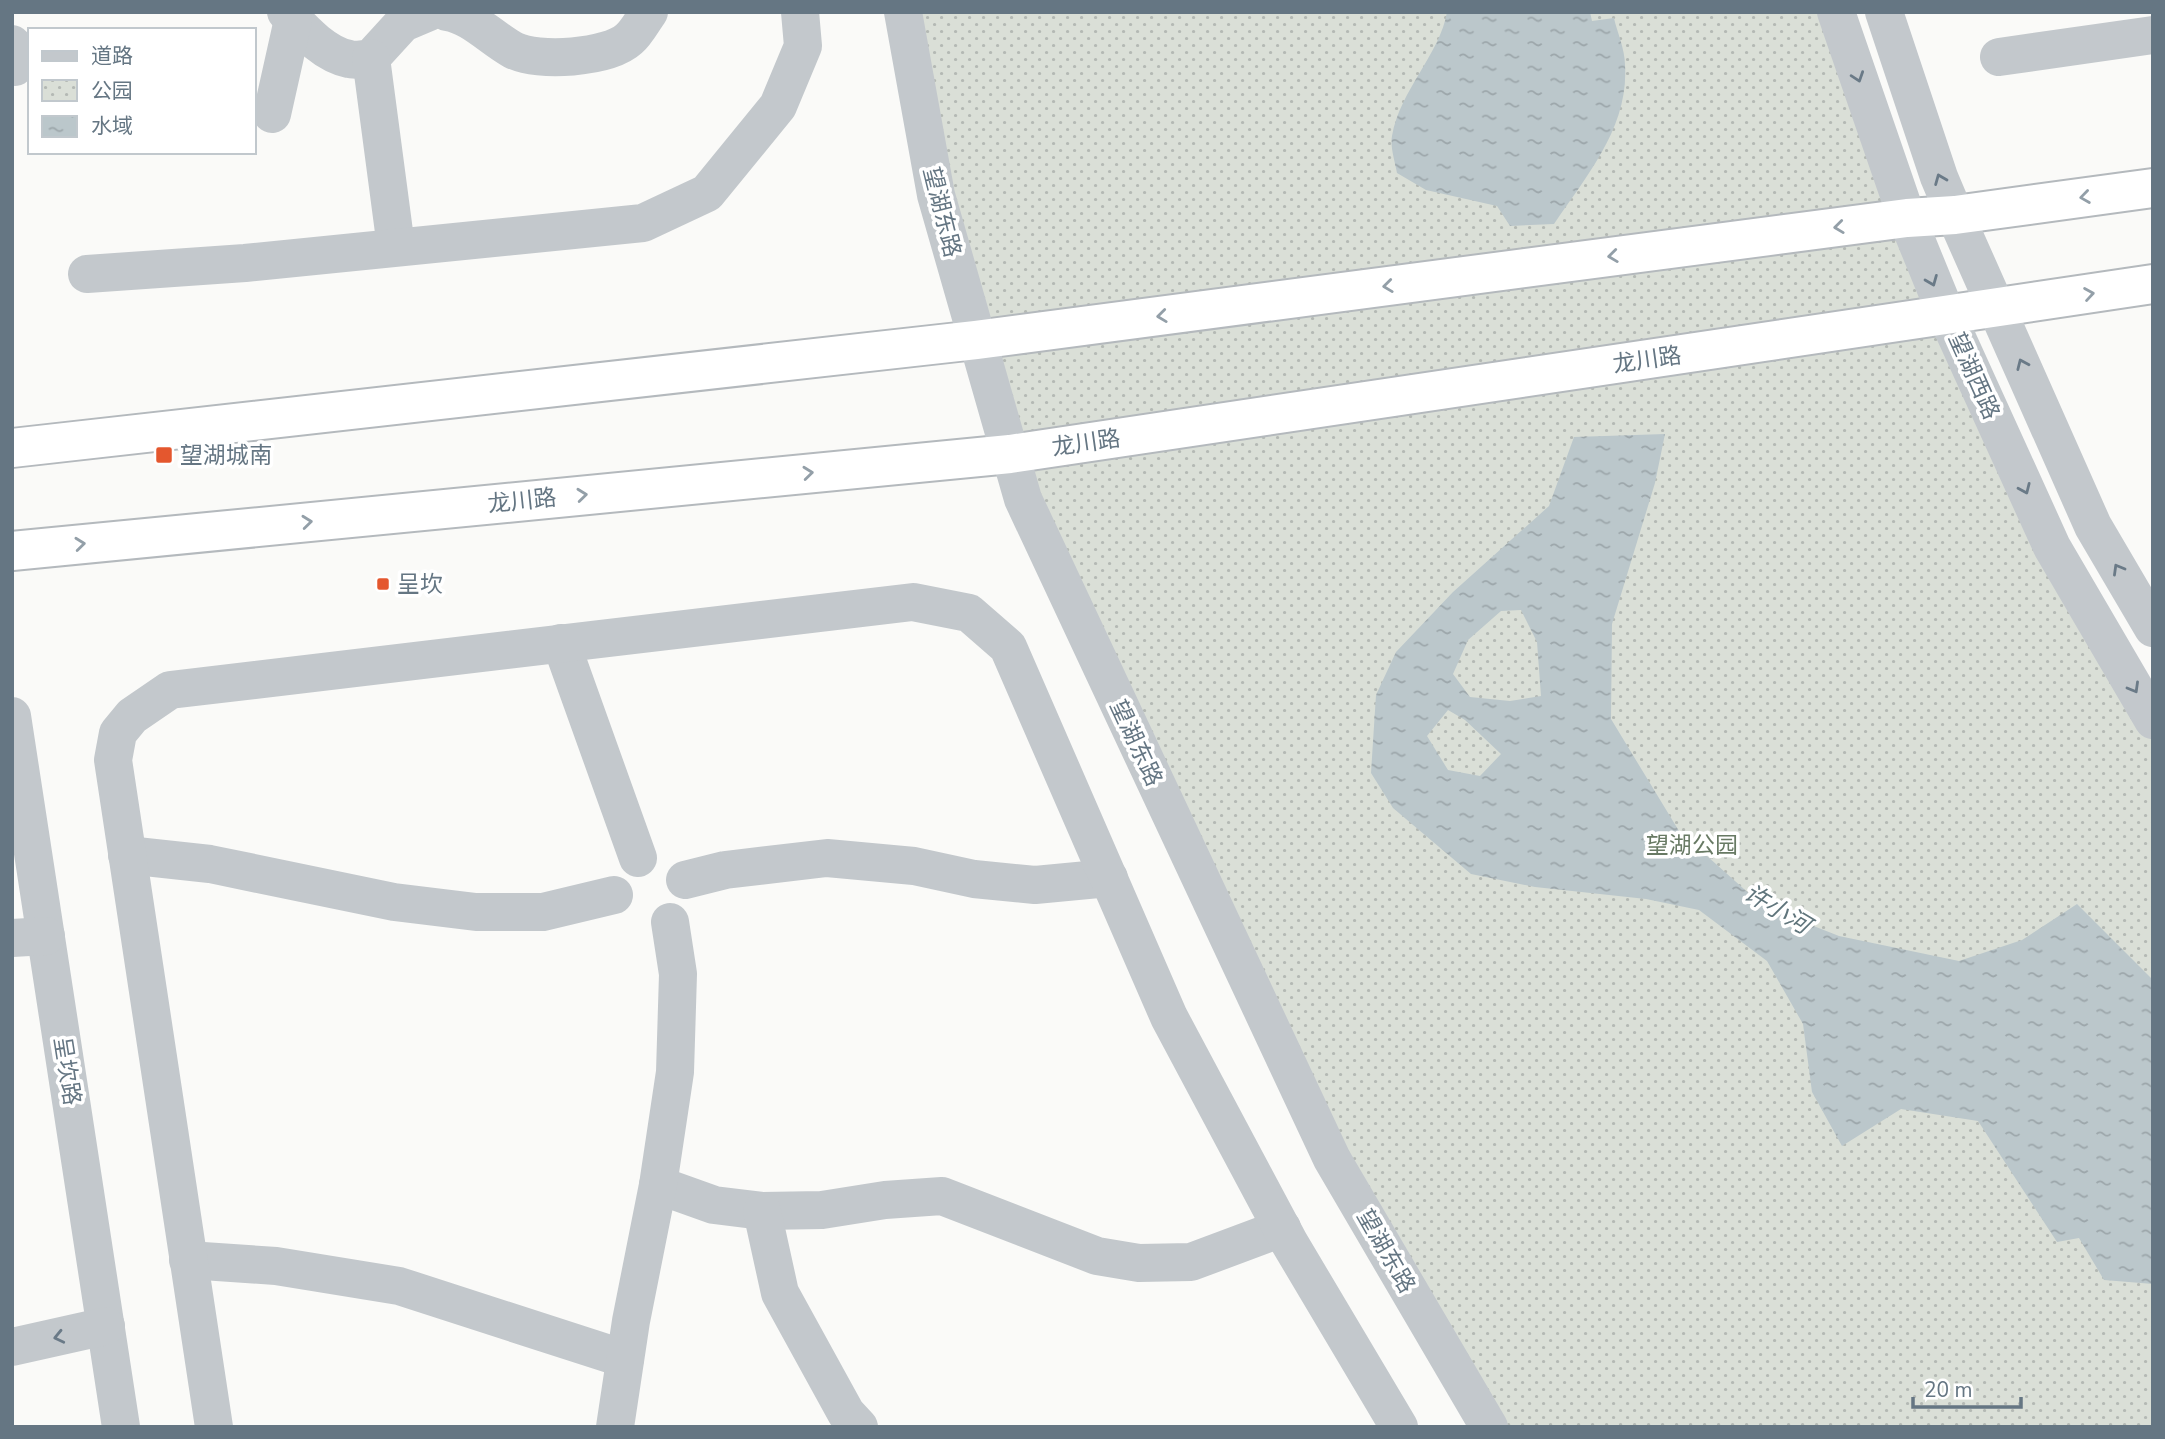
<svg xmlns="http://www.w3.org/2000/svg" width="2165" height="1439" viewBox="0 0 2165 1439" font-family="'Nunito Sans','Noto Sans SC',sans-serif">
<defs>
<pattern id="park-dots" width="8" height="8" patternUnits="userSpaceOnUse" patternTransform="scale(1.75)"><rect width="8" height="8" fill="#dadfd7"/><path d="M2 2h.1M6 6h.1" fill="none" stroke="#b4b9b4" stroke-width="1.8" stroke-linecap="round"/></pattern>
<pattern id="water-ripples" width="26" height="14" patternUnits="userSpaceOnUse" patternTransform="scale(1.75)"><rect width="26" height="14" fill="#bbc7cb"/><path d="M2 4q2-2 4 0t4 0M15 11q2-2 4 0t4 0" fill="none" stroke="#9ca6aa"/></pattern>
</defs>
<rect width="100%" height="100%" fill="#fafaf8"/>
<polygon fill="url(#park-dots)" points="903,12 1836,12 1907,218 2153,720 2153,1427 1489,1427 1332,1159 1023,499"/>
<g fill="url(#water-ripples)" fill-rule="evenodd">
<path d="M1447,12H1590L1592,21L1614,18C1617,32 1625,49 1625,65C1629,127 1587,175 1554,224L1510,226L1497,206L1426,190L1397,173C1395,162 1390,147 1392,136C1400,90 1440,54 1447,12Z"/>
<path d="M1665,434L1655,483L1612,624L1611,719L1679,831L1763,906L1839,936L1959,961L2022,940L2077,904L2153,980V1284L2104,1280L2079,1238L2057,1242L1978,1121L1901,1109L1842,1146L1812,1092L1803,1024L1767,961L1699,910L1646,899L1535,887L1471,874L1393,808L1371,773L1376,695L1396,652L1453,592L1549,506L1574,437ZM1521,610L1537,642L1541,696L1510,701L1470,697L1453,674L1468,640L1501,611ZM1448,710L1465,720L1501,754L1480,776L1448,770L1427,736Z"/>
</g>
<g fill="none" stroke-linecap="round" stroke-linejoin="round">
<defs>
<g id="highway">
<polyline points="12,448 976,340 1907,218 1955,215 2153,188"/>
<polyline points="12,551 1010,454 2153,284"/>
</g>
</defs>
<use href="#highway" stroke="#b4b9bd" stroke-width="42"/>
<g stroke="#c3c8cc" stroke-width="38">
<path d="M286,12C303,30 324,54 349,59C356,61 364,59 371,58L403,23L429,12"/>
<path d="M447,12C472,16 491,38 513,50C538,63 608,58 629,39C637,32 643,20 649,12"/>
<polyline points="903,12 936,195 1023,499 1332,1159 1489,1427"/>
<polyline points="1836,12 1907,218 1947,316 2052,547 2153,720"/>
<polyline points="1884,12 1939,177 1955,215 2093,526 2153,628"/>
<polyline points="12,44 15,67"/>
<polyline points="1999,57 2153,35"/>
<polyline points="371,58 396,247"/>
<polyline points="272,114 293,20"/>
<polyline points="87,274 245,263 643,223 707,193 778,106 803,46 800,12"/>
<polyline points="561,643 638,858"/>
<polyline points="12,716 121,1427"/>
<polyline points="127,855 210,864 394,902 476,912 543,912 614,895"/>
<polyline points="685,880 725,870 827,858 914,866 974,879 1035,885 1109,878"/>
<polyline points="12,938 46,936"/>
<polyline points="658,1185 714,1205 762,1211 822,1210 885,1200 942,1196 1097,1256 1139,1263 1191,1262 1282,1228"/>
<polyline points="762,1211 780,1293 846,1413 859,1427"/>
<polyline points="188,1260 276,1266 399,1286 625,1359"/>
<polyline points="12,1347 106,1326"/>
<polyline points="214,1427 113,760 118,733 132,716 170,690 913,602 969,613 1008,647 1169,1017 1289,1242 1399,1427"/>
<polyline points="615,1427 631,1321 658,1185 675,1072 678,974 670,922"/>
</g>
<use href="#highway" stroke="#fff" stroke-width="38"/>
</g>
<defs><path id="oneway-chevron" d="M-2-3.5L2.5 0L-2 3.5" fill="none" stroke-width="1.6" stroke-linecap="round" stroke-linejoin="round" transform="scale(1.75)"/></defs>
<g stroke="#6a7a87">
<use href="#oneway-chevron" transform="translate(1858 77) rotate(71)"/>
<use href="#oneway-chevron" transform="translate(1940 179) rotate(-112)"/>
<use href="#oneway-chevron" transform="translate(1932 281) rotate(68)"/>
<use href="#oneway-chevron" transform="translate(2022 364) rotate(-114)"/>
<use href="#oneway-chevron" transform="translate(2025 489) rotate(66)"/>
<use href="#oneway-chevron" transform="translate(2118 569) rotate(-120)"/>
<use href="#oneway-chevron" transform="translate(2134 688) rotate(60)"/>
<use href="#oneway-chevron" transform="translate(59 1337) rotate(167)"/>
</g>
<g stroke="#939fa8">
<use href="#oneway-chevron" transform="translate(2085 197) rotate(172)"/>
<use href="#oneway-chevron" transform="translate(1839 227) rotate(173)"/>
<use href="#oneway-chevron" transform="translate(1613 256) rotate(173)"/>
<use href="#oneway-chevron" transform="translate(1388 286) rotate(173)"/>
<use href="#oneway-chevron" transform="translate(2089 294) rotate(-9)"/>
<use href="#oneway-chevron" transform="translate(1162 316) rotate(173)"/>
<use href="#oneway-chevron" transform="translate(808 473) rotate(-6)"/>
<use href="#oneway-chevron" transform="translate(582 495) rotate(-6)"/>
<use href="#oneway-chevron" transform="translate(307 522) rotate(-6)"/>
<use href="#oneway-chevron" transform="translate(80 544) rotate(-6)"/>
</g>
<g fill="#e4572e" stroke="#fff" stroke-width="2.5">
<rect x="155" y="446" width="18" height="18" rx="3.5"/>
<rect x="376" y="577" width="14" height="14" rx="3.5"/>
</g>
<g text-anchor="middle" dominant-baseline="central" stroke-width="7" stroke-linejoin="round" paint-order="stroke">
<g font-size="23" fill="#657683" stroke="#fff">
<text transform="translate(942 212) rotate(76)">望湖东路</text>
<text transform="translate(1647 360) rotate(-8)">龙川路</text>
<text transform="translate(1974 376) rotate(66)">望湖西路</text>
<text transform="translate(1086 443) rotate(-8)">龙川路</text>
<text transform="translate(522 501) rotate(-6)">龙川路</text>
<text transform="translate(1136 743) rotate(65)">望湖东路</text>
<text transform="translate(67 1071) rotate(81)">呈坎路</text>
<text transform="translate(1386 1251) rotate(60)">望湖东路</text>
</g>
<g font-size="23" fill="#657683" stroke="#fff" text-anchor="start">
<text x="180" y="455">望湖城南</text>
<text x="397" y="584">呈坎</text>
</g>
<g font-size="23" fill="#687a64" stroke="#fff">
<text x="1692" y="845">望湖公园</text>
</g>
<g font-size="24" font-style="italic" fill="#60757c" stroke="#fff">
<text transform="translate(1777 909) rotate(31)">许小河</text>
</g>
</g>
<rect width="2165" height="1439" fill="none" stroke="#657683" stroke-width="28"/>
<rect x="28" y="28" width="228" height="126" fill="#ffffff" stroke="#c1c8cd" stroke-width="2"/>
<rect x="42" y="51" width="35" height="10" fill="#c3c8cc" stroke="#c1c8cd" stroke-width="2"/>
<text x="91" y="63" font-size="21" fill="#657683">道路</text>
<rect x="42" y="80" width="35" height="21" fill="url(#park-dots)" stroke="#c1c8cd" stroke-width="2"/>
<text x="91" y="98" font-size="21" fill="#657683">公园</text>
<rect x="42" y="116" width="35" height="21" fill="url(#water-ripples)" stroke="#c1c8cd" stroke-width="2"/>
<text x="91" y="133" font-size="21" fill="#657683">水域</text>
<path d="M1913 1397v10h108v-10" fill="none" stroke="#657683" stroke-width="3.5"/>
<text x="1924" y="1397" font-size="21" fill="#657683" stroke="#ffffff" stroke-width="5" paint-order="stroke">20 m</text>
</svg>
